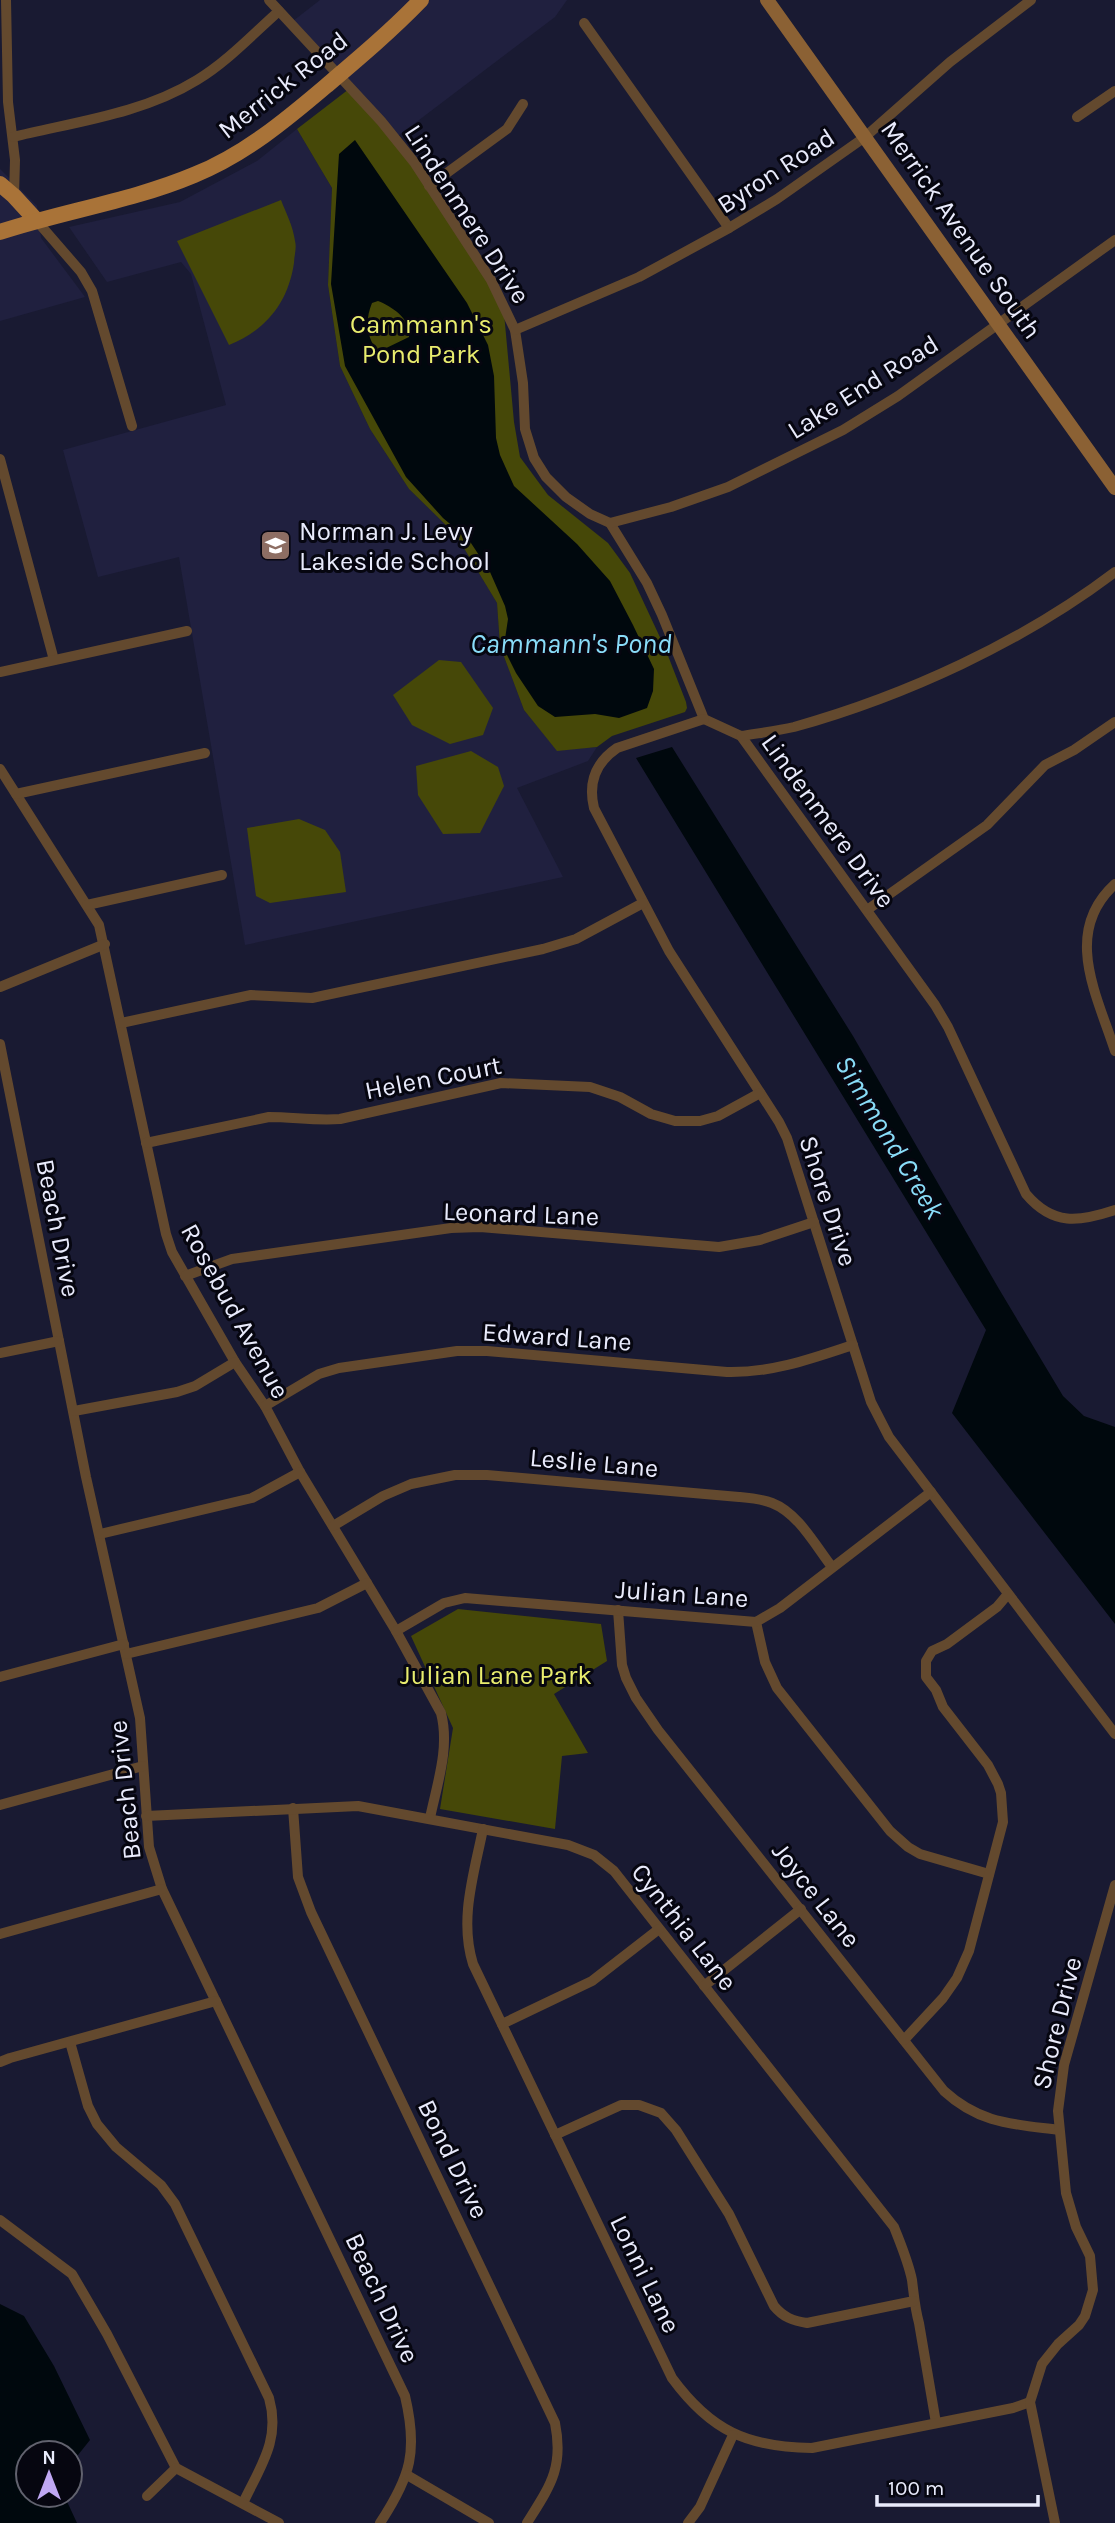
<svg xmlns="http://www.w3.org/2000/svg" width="1115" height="2523" viewBox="0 0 1115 2523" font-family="Karla,sans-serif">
<rect width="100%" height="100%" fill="#191a32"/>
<g fill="#20203f">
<polygon points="320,0 567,0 555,17 394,139 293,21"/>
<polygon points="297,129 332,188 328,285 340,366 370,429 409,489 456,535 497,603 500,646 524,710 557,750 597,747 588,761 517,788 563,877 245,945 179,557 98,577 63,450 226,405 191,274 181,262 107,282 69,227 180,202 257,161"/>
<polygon points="0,169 37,206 41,238 85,297 0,321"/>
</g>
<g fill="#464808">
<polygon points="349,89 412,162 485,275 504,313 514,422 520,457 548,495 608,543 630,573 665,648 686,702 687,708 685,712 612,736 597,747 557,751 524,710 500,646 497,603 456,535 409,489 370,429 340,366 328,285 332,188 297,129"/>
<path d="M281,200C286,213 293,226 295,241C297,248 294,256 294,263C288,303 266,330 229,345L177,241Z"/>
<polygon points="439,660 461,662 493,708 483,735 450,744 412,725 393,695"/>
<polygon points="471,751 498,767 504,786 480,833 443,834 418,795 416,766"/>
<polygon points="299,819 325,830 340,852 346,892 270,903 256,896 247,828"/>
<polygon points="458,1609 601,1624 607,1661 554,1694 588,1753 562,1756 555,1829 440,1809 453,1728 411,1636"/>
</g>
<g fill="#00080d" fill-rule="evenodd">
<path d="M355,140L467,303L488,345L494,376L496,438L500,455L514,486L577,544L610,581L633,625L654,669L653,691L647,708L619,718L595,714L555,717L538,706L516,673L506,653L505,639L508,619L505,606L490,572L469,540L443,518L406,477L345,366L331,284L339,154ZM378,301C393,307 412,320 409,337L378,352C366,337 365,320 372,303Z"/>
<polygon points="672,747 853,1036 999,1289 1063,1396 1084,1416 1115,1427 1115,1624 952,1413 986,1330 636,758"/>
<polygon points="0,2304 24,2316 54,2366 90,2440 70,2465 70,2453 28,2453 28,2495 64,2495 77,2523 0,2523"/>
</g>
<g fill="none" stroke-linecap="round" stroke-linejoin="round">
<g stroke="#63492e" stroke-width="10">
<polyline points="6,0 8,102 15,160 14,196"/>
<path d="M269,0L381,121L414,162L491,280L515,330L523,383L525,429L534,458L546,477L566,497L590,514L610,523L647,583L662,615L704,719L741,736L935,1005L948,1027L1026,1194C1053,1226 1079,1222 1115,1210"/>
<polyline points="584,23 729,228"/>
<polyline points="1077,117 1115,91"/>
<path d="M13,137C74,122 142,114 197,80C227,62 253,34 279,11"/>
<polyline points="429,186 507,129 523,104"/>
<polyline points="36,220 81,272 92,291 132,426"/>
<polyline points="515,330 639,277 729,228 777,199 865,137 950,62 1031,0"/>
<polyline points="0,459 54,660"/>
<polyline points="610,523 671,507 728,487 843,430 898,396 1115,240"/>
<polyline points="0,672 187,631"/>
<path d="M704,719L617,748C595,763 588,783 594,808L669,951L779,1122L787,1138L871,1402L889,1437L1115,1734"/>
<path d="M741,736C759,733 777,731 794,727C905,696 1023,642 1115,572"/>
<path d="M0,769L99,925L166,1234L172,1252L235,1362L265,1406L300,1472L396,1631L441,1713C450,1748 437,1784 430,1818"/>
<polyline points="16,794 205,753"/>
<path d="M1115,884C1062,932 1097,995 1115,1051"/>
<polyline points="87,905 222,875"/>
<polyline points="867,910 987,825 1045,765 1074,750 1115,722"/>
<polyline points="0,987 105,944"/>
<polyline points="121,1023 251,995 312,998 543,949 576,939 643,903"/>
<path d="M0,1044L86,1477L140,1718L149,1847L162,1889L405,2396C418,2451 411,2476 380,2523"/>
<path d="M146,1143L269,1117C293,1117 316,1121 340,1119L501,1083L590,1087L620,1097L651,1114L675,1121H700L718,1116L760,1093"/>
<polyline points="185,1276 232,1259 451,1228 480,1227 719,1247 760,1240 814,1222"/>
<polyline points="0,1353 59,1341"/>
<path d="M265,1406L319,1374L339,1368L457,1351H487L727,1372C772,1373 811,1359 853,1345"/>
<polyline points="74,1411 177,1392 195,1386 235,1362"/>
<path d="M333,1526L383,1496L411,1484L455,1475H487L739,1497C750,1498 762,1499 772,1503C798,1513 815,1545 832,1567"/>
<polyline points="100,1534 252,1498 300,1472"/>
<path d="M618,1610L622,1665L626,1678L636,1698L658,1730L944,2091C980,2124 1013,2124 1059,2130"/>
<polyline points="756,1622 765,1662 777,1688 890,1831 908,1847 920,1854 989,1874"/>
<polyline points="396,1631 444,1603 465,1598 756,1622 780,1608 931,1492"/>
<polyline points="126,1654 318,1608 367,1583"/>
<polyline points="0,1677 124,1644"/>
<polyline points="0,1805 143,1766"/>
<path d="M293,1808L298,1877L311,1912L555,2423C564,2468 550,2486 527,2523"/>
<path d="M146,1816L358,1806L568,1845L594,1855L614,1871L894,2227C901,2245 908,2261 912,2280C914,2296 915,2309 919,2323L936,2423"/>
<path d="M483,1829C474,1874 459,1919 473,1964L672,2378C711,2431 747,2447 812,2448L1013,2408L1030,2402"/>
<polyline points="0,1934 162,1889"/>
<polyline points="704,1986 801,1909"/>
<polyline points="502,2024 592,1981 659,1929"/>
<polyline points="904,2040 943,1998 957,1978 969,1951 1003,1822 1001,1793 998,1784 988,1765 943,1707 936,1690 926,1677 926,1661 932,1651 947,1644 997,1607 1008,1594"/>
<path d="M70,2042L88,2106L97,2124L116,2147L161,2185L175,2204L269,2398C281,2440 260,2467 243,2503"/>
<polyline points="0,2062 10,2058 216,2001"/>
<path d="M555,2135L621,2105H639L661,2113L676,2130L729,2214L774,2306C783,2317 793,2321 807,2323L914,2301"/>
<polyline points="0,2220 72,2274 107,2334 176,2468 279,2523"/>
<polyline points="407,2475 489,2523"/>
<polyline points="147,2496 176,2468"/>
<polyline points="688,2523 700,2507 733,2435"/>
<polyline points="1055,2523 1030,2402 1042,2364 1058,2344 1079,2325 1085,2316 1093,2290 1090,2256 1076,2227 1066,2193 1058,2111 1064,2065 1115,1885"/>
</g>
<polyline stroke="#8b6134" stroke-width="14" points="767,0 1115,488"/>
<g stroke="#a97338" stroke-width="16">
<polyline points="0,184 14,196 36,220"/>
<path d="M0,232C64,211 132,201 194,175C244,155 286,120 326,86C359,58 391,31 421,0"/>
</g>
</g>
<defs>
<symbol id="school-square" viewBox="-11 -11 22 22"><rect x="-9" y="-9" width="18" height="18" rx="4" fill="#8d6e63" stroke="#060610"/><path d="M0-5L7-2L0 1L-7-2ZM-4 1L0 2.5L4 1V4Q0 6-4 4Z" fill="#fff"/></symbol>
</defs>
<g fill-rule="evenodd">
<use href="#school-square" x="258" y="528" width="35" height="35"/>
</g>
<g text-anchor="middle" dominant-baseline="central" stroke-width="6" stroke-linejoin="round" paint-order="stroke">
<g font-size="26" fill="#e9ebfc" stroke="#060610">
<text transform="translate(283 85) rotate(-38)">Merrick Road</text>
<text transform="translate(776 171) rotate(-33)">Byron Road</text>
<text transform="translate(467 214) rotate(57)">Lindenmere Drive</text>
<text transform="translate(961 230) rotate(55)">Merrick Avenue South</text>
<text transform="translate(863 387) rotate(-32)">Lake End Road</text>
<text transform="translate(828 821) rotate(54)">Lindenmere Drive</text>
<text transform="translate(433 1078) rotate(-11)">Helen Court</text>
<text transform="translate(828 1201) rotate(72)">Shore Drive</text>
<text transform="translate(521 1214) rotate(2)">Leonard Lane</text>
<text transform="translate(58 1228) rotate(79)">Beach Drive</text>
<text transform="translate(235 1311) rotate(61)">Rosebud Avenue</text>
<text transform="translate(557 1337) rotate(4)">Edward Lane</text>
<text transform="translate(594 1463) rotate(5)">Leslie Lane</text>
<text transform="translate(682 1594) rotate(4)">Julian Lane</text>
<text transform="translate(125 1790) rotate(-96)">Beach Drive</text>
<text transform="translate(816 1895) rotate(52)">Joyce Lane</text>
<text transform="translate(684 1927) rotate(52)">Cynthia Lane</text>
<text transform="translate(1057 2023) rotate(-76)">Shore Drive</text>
<text transform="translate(453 2159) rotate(64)">Bond Drive</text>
<text transform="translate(645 2274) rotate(64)">Lonni Lane</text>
<text transform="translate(382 2298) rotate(65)">Beach Drive</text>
</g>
<g font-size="26" fill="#e9ed6e" stroke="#060610">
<text x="421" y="324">Cammann's<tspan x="421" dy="30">Pond Park</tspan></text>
<text x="496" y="1675">Julian Lane Park</text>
</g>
<g font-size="26" fill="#e9ebfc" stroke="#060610" text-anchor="start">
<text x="299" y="531">Norman J. Levy<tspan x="299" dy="30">Lakeside School</tspan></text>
</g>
<g font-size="28" font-style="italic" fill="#89dcf8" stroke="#060610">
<text x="571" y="643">Cammann's Pond</text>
<text transform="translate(890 1137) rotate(59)">Simmond Creek</text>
</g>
</g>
<g transform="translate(49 2474)"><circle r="33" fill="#060610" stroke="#61626e" stroke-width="2"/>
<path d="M0-5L12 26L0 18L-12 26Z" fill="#c0a8f3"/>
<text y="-10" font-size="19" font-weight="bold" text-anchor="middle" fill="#e9ebfc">N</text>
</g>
<path d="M877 2495v10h161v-10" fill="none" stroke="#e9ebfc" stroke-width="3.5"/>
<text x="888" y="2495" font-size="21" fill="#e9ebfc" stroke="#060610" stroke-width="5" paint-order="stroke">100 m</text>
</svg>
